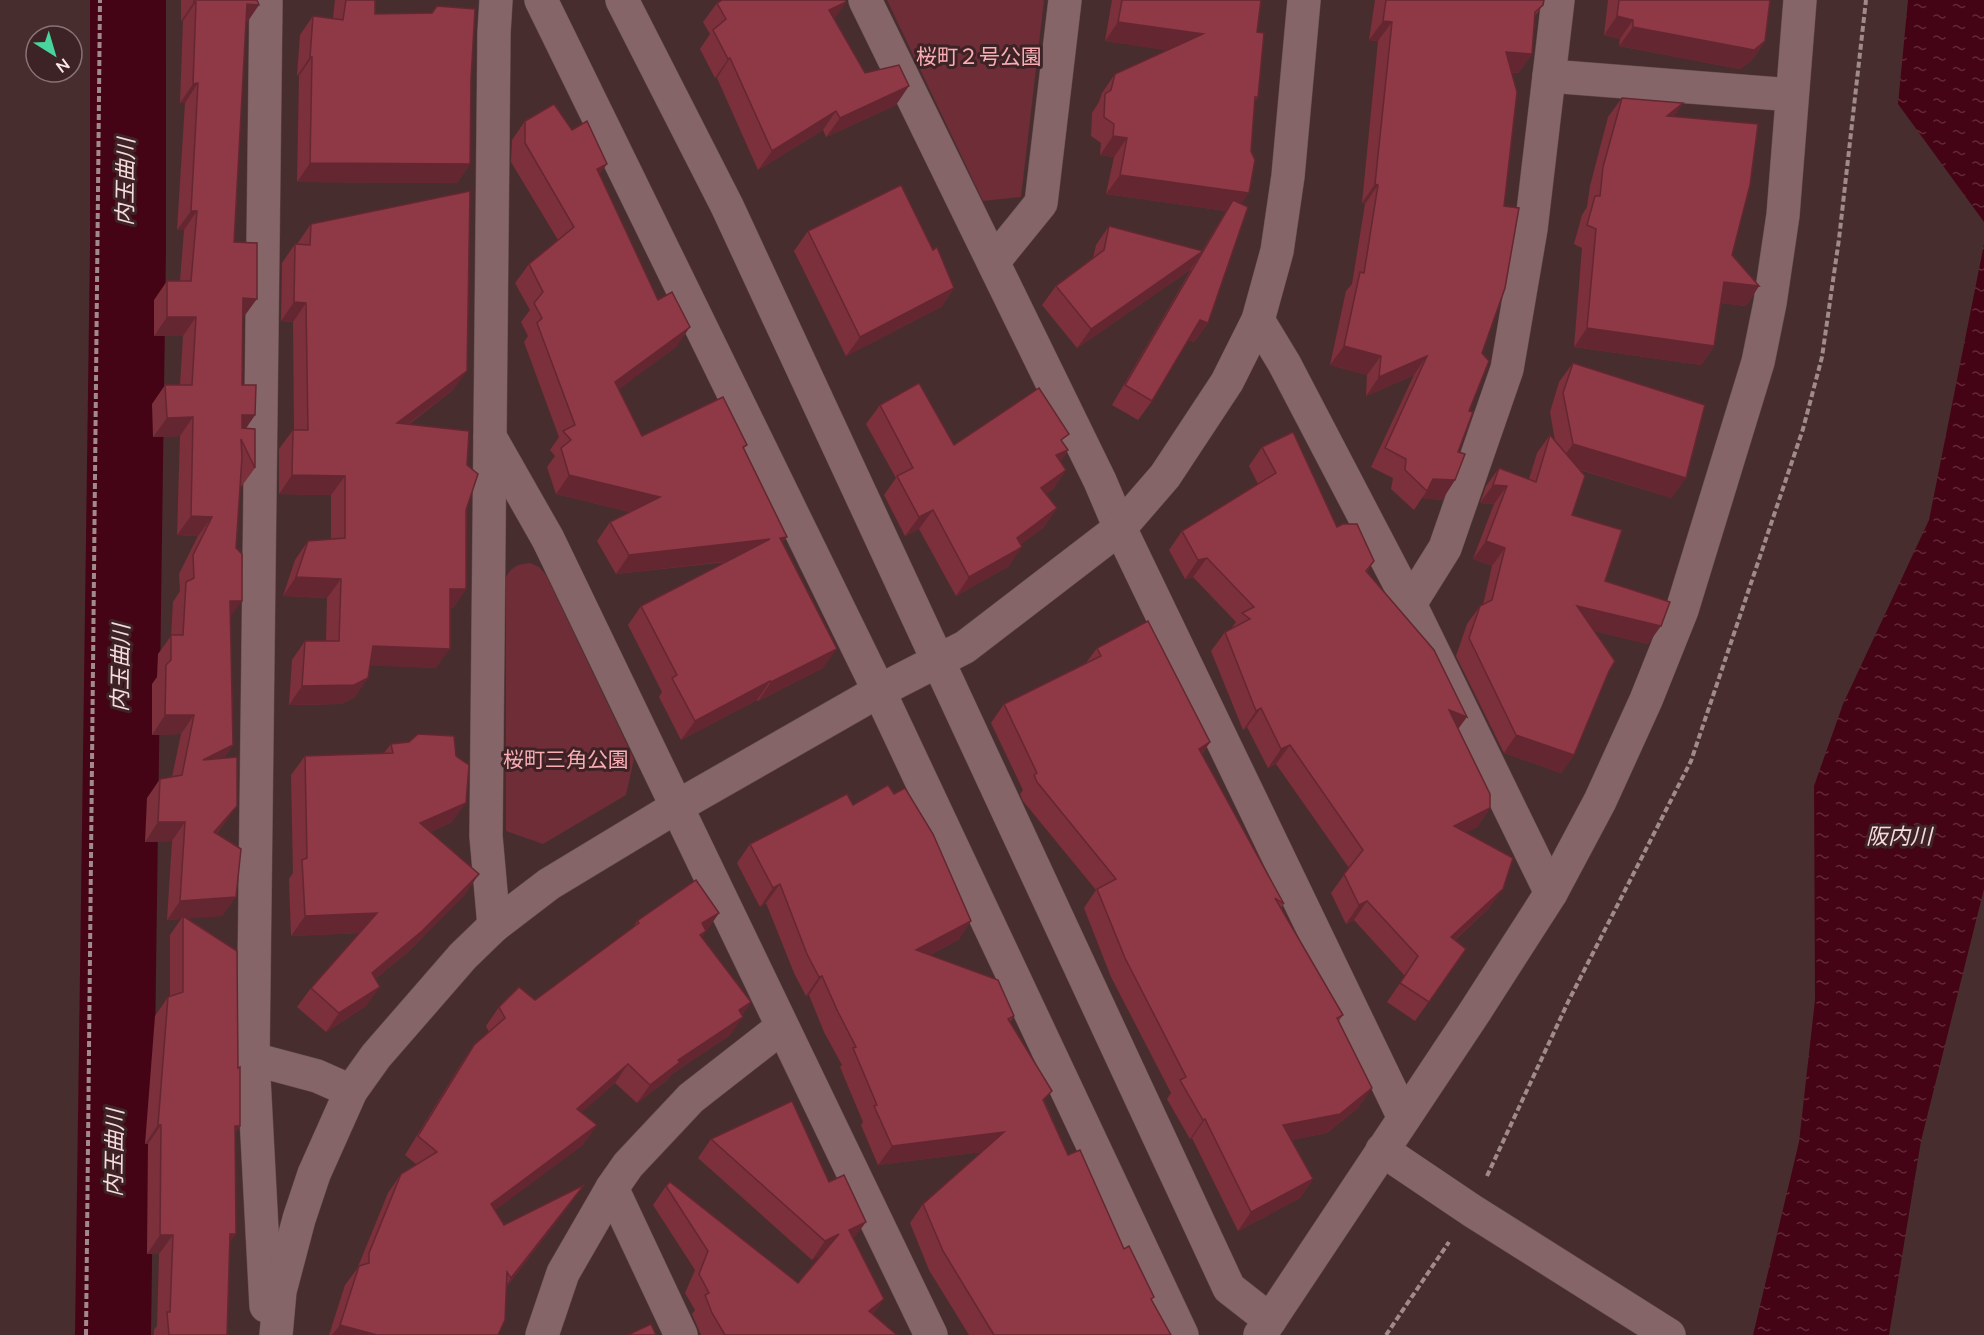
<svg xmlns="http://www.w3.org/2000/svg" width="1984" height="1335" viewBox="0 0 1984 1335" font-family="'Nunito Sans','Noto Sans JP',sans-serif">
<defs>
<pattern id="water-ripples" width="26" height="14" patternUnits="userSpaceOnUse" patternTransform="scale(1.5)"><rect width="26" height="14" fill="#450415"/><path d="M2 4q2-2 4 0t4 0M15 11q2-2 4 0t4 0" fill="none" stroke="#612937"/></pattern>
</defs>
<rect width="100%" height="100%" fill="#482d2f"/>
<g fill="#6e2d37">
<polygon points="887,0 1044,0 1021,197 983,201"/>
<path d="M530,563L539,567L546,575L634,759L626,795L543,844L506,831V577C511,567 518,564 530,563Z"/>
</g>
<g fill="url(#water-ripples)">
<polygon points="1908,0 1984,0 1984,222 1898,104"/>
<polygon points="1984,244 1984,889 1921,1141 1889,1335 1753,1335 1799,1142 1815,1000 1814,786 1843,704 1929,520"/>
</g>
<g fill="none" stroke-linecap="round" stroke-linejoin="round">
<polyline stroke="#450415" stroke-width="76" points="113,1335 128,247 128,0"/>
<defs>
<g id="minor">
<polyline points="541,0 879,691 1182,1335"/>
<polyline points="622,0 727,206 1229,1288 1270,1320"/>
<polyline points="865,0 1100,481 1120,528 1404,1118"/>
<polyline points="1549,76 1792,95"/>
<polyline points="994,261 1041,203 1065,0"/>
<polyline points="1258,320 1284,363 1410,604"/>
<polyline points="490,437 548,539 931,1335"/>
<polyline points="1551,893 1410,604 1445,548 1507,369 1531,229 1558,0"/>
<polyline points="494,926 486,836 494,33 496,0"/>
<polyline points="253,1059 317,1076 351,1091"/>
<polyline points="1382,1150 1471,1210 1669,1335"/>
<polyline points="612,1188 681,1335"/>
<polyline points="266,1306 253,1059 266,0"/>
<polyline points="276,1335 280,1291 299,1219 314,1174 351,1091 376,1056 463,956 494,926 549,884 678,806 879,691 965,647 1120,528 1165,476 1227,382 1258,320 1277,251 1288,176 1304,0"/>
<polyline points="542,1335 563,1273 612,1188 628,1165 691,1098 782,1027"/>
<polyline points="1260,1335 1476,1010 1551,893 1600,801 1646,700 1682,610 1758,362 1770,303 1783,215 1800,0"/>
</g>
</defs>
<use href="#minor" stroke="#634c4e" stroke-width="34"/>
<g stroke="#a18a8b" stroke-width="4" stroke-dasharray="6 3" stroke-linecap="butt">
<polyline points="1487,1176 1569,1000 1691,761 1803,429 1822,357 1839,239 1866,0"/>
<polyline points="86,1335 100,0"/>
<polyline points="1386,1335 1449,1242"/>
</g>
<use href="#minor" stroke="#856567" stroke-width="33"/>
</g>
<g fill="#7b303c">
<polygon points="181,0 257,0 246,24 234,242 243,318 242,385 255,415 246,428 255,468 241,487 240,484 230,617 233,745 224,758 237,806 223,825 217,833 222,916 186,918 238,1068 240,1126 235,1133 236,1234 229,1243 227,1335 154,1335 154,1330 157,1326 159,1254 147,1254 148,1144 145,1144 155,1016 168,997 170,996 170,935 181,919 167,920 172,841 145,842 147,798 160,779 172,777 181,734 152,735 152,684 157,677 158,654 171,636 173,602 180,591 179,574 198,536 177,535 180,436 153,437 152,404 165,385 180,385 183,336 154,336 154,300 167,281 180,281 184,230 177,230 185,103 180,103 183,21 181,21"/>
<polygon points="335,0 375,0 375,14 471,79 470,164 457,183 297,182 299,76 297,76 300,35 313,16 333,18"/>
<polygon points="1112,0 1261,0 1257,32 1258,97 1255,101 1241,204 1208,323 1194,342 1188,340 1152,401 1138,420 1112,405 1192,268 1190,270 1077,348 1042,305 1056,286 1093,258 1096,245 1109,226 1202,251 1226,211 1106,194 1114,157 1100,155 1101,143 1091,136 1092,113 1099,102 1102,93 1115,74 1167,50 1105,41"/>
<polygon points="1375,0 1544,0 1543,5 1535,16 1532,54 1518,73 1512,73 1482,353 1469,411 1458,452 1455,480 1442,500 1422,498 1414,510 1391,489 1393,478 1371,467 1414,375 1366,396 1367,375 1330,365 1346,291 1352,284 1365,204 1362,203 1378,41 1369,40"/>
<polygon points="1608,0 1770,0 1765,41 1752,60 1740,69 1619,46 1620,39 1604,35"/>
<polygon points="846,2 834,19 865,73 896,105 826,137 823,130 758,170 717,78 715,78 700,49 710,34 703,22 717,3"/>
<polygon points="1622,98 1683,103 1674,116 1732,255 1759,286 1746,306 1721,303 1714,346 1701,365 1574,347 1582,248 1574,244 1582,215 1587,207 1590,186 1608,117"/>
<polygon points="525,121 600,175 677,346 619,389 642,436 747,445 744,448 783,543 823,668 758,701 757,700 681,740 659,697 662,692 628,625 641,606 726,562 616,574 597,541 610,522 630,512 556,494 547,467 555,456 550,450 559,437 524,342 528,336 521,322 530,310 515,283 529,264 558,240 511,162 512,140"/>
<polygon points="311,224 453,390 408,425 467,465 466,589 453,608 450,608 436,668 370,665 355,697 341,704 289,705 292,660 305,641 326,641 327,598 283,596 295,560 308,541 331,539 331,495 279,494 279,449 293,430 294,430 293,322 281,321 282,263 295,244 297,244"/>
<polygon points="808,231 933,250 954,288 941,307 846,356 794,251"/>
<polygon points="1573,363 1672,498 1580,470 1572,515 1605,581 1648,644 1594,631 1609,671 1574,755 1561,773 1504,753 1456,656 1467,624 1480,606 1483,605 1492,566 1473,559 1494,504 1480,503 1486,486 1499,468 1529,479 1537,453 1550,435 1555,441 1550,412 1559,382"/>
<polygon points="880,405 954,445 1063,443 1068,450 1060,462 1066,470 1053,489 1046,494 1057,508 1043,528 1021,544 1009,566 956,596 919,529 905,536 884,495 896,478 866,424"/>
<polygon points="1262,447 1337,527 1374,561 1367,572 1458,729 1490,808 1477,827 1466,832 1489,908 1455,940 1466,949 1415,1021 1387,1002 1405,976 1354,920 1346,924 1331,893 1349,868 1276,764 1268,768 1247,727 1243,730 1211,651 1225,632 1231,629 1236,622 1193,577 1185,579 1169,550 1182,531 1258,484 1249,466"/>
<polygon points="1097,648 1210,742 1202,754 1284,904 1281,908 1343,1015 1339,1021 1359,1107 1327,1133 1291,1140 1313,1179 1300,1198 1238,1231 1192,1138 1190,1139 1167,1099 1171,1093 1111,977 1084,908 1096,890 1023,801 1020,794 1023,790 991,723 1004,704 1086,663"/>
<polygon points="391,744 452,822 430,832 479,874 465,894 409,951 375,979 366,1006 326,1032 297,1007 311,988 360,933 291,936 289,879 293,873 291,775 305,756 384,753"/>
<polygon points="853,805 971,921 958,940 930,955 1014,1016 1010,1022 1068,1155 1124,1249 1171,1335 969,1335 929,1270 910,1223 923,1204 981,1152 878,1165 861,1125 863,1122 840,1067 842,1065 824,1032 809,995 806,996 794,973 766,903 760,907 737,863 750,844"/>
<polygon points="719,913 701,937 751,1002 742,1015 730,1035 672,1074 666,1081 637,1103 615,1083 581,1112 584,1144 495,1210 504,1225 571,1203 507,1286 498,1335 329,1335 345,1285 357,1269 388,1193 401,1174 417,1165 405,1155 461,1064 474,1045 489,1032 486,1026 499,1007 535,1000 633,928 637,921"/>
<polygon points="711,1139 854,1239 873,1315 897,1335 701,1335 692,1314 695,1310 685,1293 695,1270 653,1205 666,1186 798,1283 821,1255 812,1260 698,1158"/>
</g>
<g fill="#642731">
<polygon points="194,2 196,2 183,21 181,21"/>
<polygon points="846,2 833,21 829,10"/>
<polygon points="247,4 259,5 246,24"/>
<polygon points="1617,16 1633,20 1620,39 1604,35"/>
<polygon points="1383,21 1392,22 1378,41 1369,40"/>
<polygon points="1118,22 1203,34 1189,54 1105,41"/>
<polygon points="1633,27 1765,41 1752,60 1740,69 1619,46"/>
<polygon points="1506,52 1532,54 1518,73 1493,71"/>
<polygon points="310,57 312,57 299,76 297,76"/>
<polygon points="730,58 717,78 715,78 728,59"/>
<polygon points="198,83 185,103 180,103 193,84"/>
<polygon points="909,86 896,105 826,137 840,118"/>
<polygon points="1683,103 1670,122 1667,116"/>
<polygon points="836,111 823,130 758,170 772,151"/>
<polygon points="1113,136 1127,138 1114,157 1100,155"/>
<polygon points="310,163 470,164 457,183 297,182"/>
<polygon points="607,164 594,183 597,169"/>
<polygon points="1120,175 1249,193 1235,213 1233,200 1226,211 1106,194"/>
<polygon points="1375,184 1378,185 1365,204 1362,203"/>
<polygon points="191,211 197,211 184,230 177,230"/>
<polygon points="1203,251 1190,270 1077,348 1091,329"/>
<polygon points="1724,282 1759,286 1746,306 1710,302"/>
<polygon points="954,288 941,307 846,356 860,337"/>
<polygon points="243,298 257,299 243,318 229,317"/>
<polygon points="294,302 306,303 293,322 281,321"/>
<polygon points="167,317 196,317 183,336 154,336"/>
<polygon points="1200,320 1208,323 1194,342 1187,340"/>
<polygon points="690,327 677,346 602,402 615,382"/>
<polygon points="1587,328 1714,346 1701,365 1574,347"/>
<polygon points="1344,346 1381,356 1367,375 1330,365"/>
<polygon points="1427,356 1414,375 1366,396 1379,377"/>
<polygon points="467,371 453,390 384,442 397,423"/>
<polygon points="242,415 255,415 242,434"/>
<polygon points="193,417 180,436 153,437 167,418"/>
<polygon points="1573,444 1686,478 1672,498 1559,463"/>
<polygon points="1068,450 1055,469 1056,455"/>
<polygon points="1066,470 1053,489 1028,507 1041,488"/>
<polygon points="292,475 345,476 331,495 279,494"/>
<polygon points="569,475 660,497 647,516 556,494"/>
<polygon points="1433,479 1455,480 1442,500 1422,498 1427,491"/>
<polygon points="1493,485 1507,486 1494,504 1480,503"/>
<polygon points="1057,508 1043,528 1004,557 1017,538"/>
<polygon points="933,510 919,529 905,536 919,517"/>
<polygon points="191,516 212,517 198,536 177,535"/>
<polygon points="787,537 773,556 780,538"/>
<polygon points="770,539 756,558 616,574 629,555"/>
<polygon points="1486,541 1505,548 1492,566 1473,559"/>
<polygon points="1022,547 1009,566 956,596 969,577"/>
<polygon points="1207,558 1193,577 1185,579 1198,560"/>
<polygon points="296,577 341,579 327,598 283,596"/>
<polygon points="450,589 466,589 453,608 436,608"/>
<polygon points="230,601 242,601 228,620"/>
<polygon points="1577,606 1661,626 1648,644 1564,624"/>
<polygon points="373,646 450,649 436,668 360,665"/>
<polygon points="837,649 823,668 758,701 771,682"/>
<polygon points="368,678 355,697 341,704 289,705 302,686"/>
<polygon points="770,681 757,700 681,740 695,721"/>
<polygon points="1261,708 1247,727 1243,730 1256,711"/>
<polygon points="1449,710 1467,717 1453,736"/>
<polygon points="165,715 194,715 181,734 152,735"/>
<polygon points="1516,735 1574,755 1561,773 1504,753"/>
<polygon points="1210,742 1197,761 1199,749"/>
<polygon points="233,745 220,764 203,760"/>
<polygon points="1290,745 1276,764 1268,768 1281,749"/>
<polygon points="466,803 452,822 407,842 420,823"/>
<polygon points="237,806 223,825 201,851 214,832"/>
<polygon points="1490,808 1477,827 1441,845 1454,826"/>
<polygon points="158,822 185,822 172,841 145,842"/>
<polygon points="479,874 465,894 409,951 359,992 372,973"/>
<polygon points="780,884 766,903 760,907 773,888"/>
<polygon points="1503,889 1489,908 1437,956 1451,937"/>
<polygon points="236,897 222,916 183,919 183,916 181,919 167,920 180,901"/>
<polygon points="1367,901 1354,920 1346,924 1359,905"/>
<polygon points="377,913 364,933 291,936 305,916"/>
<polygon points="719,913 706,932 693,950 702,923"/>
<polygon points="971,921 958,940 903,969 916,950"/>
<polygon points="822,976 809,995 806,996 819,977"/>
<polygon points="380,987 366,1006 326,1032 339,1013"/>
<polygon points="751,1002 738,1020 743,1017 730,1035 672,1074 666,1081 637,1103 650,1085 678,1060 739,1010"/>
<polygon points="628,1064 615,1083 564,1128 577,1109"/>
<polygon points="1372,1088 1359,1107 1327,1133 1270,1144 1283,1125"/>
<polygon points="1205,1119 1192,1138 1190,1139 1203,1120"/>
<polygon points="158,1125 161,1125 148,1144 145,1144"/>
<polygon points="597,1125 584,1144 478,1223 491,1204"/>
<polygon points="235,1126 240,1126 226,1145"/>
<polygon points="1004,1132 990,1151 878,1165 892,1146"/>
<polygon points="1313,1179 1300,1198 1238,1231 1251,1212"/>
<polygon points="584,1185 571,1203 498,1297 511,1278"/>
<polygon points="866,1222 852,1241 849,1230"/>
<polygon points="230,1234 236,1234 222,1253"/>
<polygon points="839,1234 825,1253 812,1260 825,1241"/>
<polygon points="160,1235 173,1235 159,1254 147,1254"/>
<polygon points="884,1299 871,1318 869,1311"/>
<polygon points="340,1325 377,1335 332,1335"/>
</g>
<g fill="#8f3846" stroke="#642731" stroke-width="1.5">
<polygon points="194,0 257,0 259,5 247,4 234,242 257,243 257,299 243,298 242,385 256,385 255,415 242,415 242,428 255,429 255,468 241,439 242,457 236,548 242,554 242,601 230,601 233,745 203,760 237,757 237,806 214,832 241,849 236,897 180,901 185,822 158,822 160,779 182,775 194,715 165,715 166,665 171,660 171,635 183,635 186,582 194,578 193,555 212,517 191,516 193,417 167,418 165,385 192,385 196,317 167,317 167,281 191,281 197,211 191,211 198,83 193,84 196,2 194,2"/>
<polygon points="346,0 375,0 375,14 432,13 437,6 475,9 471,79 470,164 310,163 312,57 310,57 313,16 343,20"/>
<polygon points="722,0 845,0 846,2 829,10 865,73 899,65 909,86 840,118 836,111 772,151 730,58 728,59 713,30 726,19 717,3"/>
<polygon points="1122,0 1261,0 1257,32 1264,33 1258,97 1255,97 1251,151 1255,160 1249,193 1120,175 1127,138 1113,136 1114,124 1104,117 1105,94 1111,90 1115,74 1203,34 1118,22"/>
<polygon points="1386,0 1544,0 1543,5 1535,12 1532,54 1506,52 1517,92 1504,206 1519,208 1505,288 1482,353 1489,361 1469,411 1473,412 1458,452 1465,454 1455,480 1433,479 1427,491 1405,470 1406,459 1385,448 1427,356 1379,377 1381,356 1344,346 1360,272 1364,273 1378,185 1375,184 1392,22 1383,21"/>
<polygon points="1619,0 1770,0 1765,41 1754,50 1633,27 1633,20 1617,16"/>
<polygon points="1622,98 1683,103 1667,116 1758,124 1750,185 1732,255 1759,286 1724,282 1714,346 1587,328 1596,229 1587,225 1595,196 1600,196 1603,167"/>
<polygon points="554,104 572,130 587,121 607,164 597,169 658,300 672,292 690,327 615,382 642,436 723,397 747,445 743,447 787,537 780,538 837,649 771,682 770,681 695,721 672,678 677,675 641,606 770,539 629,555 610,522 660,497 569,475 561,448 571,440 563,431 575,425 537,323 542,318 534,303 543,292 529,264 574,227 525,143 525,121"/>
<polygon points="901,185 933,250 937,247 954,288 860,337 808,231"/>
<polygon points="470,191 467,371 397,423 469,431 467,465 478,474 466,510 466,589 450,589 450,649 373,646 368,678 354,685 302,686 305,641 339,641 341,579 296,577 308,541 345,538 345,476 292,475 293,430 308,430 306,303 294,302 295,244 310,245 311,224"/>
<polygon points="1233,200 1248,207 1208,323 1200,320 1152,401 1125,385"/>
<polygon points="1109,226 1203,251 1091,329 1056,286 1104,250"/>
<polygon points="1573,363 1705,405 1686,478 1573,444 1563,393"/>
<polygon points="919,383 954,445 1039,388 1069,434 1061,440 1068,450 1056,455 1066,470 1041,488 1057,508 1017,538 1022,547 969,577 933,510 919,517 897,476 913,468 880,405"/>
<polygon points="1293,432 1337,527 1343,524 1357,524 1374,561 1366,571 1434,650 1467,717 1449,710 1490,794 1490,808 1454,826 1513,858 1503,889 1451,937 1466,949 1429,1002 1400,983 1418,956 1367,901 1359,905 1344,874 1363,850 1290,745 1281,749 1261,708 1256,711 1225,632 1250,619 1242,613 1254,607 1207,558 1198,560 1182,531 1276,473 1262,447"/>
<polygon points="1550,435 1585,476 1572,515 1622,530 1605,581 1670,602 1661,626 1577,606 1615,661 1609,671 1574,755 1516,735 1469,638 1480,606 1492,600 1505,548 1486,541 1507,486 1493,485 1499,468 1536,482"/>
<polygon points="1148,621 1210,742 1199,749 1284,904 1275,898 1343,1015 1337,1018 1372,1088 1340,1114 1283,1125 1313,1179 1251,1212 1205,1119 1203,1120 1180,1080 1186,1077 1125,958 1097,889 1116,879 1037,782 1034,775 1037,773 1004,704 1101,656 1097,648"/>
<polygon points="418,734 454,736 456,756 469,765 466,803 420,823 479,874 422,931 372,973 380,987 339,1013 311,988 377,913 305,916 302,860 307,858 305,756 393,753 391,744 409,742"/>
<polygon points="888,785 894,794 905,788 933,834 971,921 916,950 998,980 1014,1016 1008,1019 1052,1091 1043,1100 1068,1155 1080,1150 1124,1249 1129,1246 1154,1297 1151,1299 1171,1335 994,1335 943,1251 923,1204 1004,1132 892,1146 874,1106 877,1105 853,1048 856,1047 838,1012 822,976 819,977 807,954 780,884 773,888 750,844 847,794 853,805"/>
<polygon points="696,880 719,913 702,923 706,931 700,935 751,1002 739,1010 743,1017 678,1060 680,1062 650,1085 628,1064 577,1109 597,1125 491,1204 504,1225 584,1185 511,1278 507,1272 505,1320 498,1335 377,1335 340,1325 359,1266 369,1263 369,1253 401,1174 437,1152 418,1136 474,1045 505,1018 499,1007 519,987 535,1000 639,923 637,921"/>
<polygon points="183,916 237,951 238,1068 240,1067 240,1126 235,1126 236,1234 230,1234 227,1335 169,1335 167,1312 170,1312 173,1235 160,1235 161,1125 158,1125 168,997 183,992"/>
<polygon points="792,1101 829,1182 844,1175 866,1222 849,1230 884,1299 869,1311 897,1335 725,1335 712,1313 705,1295 709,1293 699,1274 708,1251 666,1186 670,1182 798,1283 839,1234 825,1241 711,1139"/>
<polygon points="651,1324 656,1335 628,1335"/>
</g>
<g text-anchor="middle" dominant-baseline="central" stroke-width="6" stroke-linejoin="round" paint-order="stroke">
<g font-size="21" fill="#f9adb4" stroke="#3d2325">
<text x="979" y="57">桜町２号公園</text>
<text x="566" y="760">桜町三角公園</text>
</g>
<g font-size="22" font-style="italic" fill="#f6dbdd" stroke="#3d2325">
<text transform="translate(126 182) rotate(-89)">内玉曲川</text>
<text transform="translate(121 668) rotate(-89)">内玉曲川</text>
<text x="1899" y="837">阪内川</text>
<text transform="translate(115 1153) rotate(-89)">内玉曲川</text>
</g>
</g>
<g transform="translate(54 54) rotate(143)"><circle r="28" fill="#3d2325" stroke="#897374" stroke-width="1.5"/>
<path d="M0-4.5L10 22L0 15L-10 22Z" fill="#49d49d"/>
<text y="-9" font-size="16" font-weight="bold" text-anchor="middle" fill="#fceaeb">N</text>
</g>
</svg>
